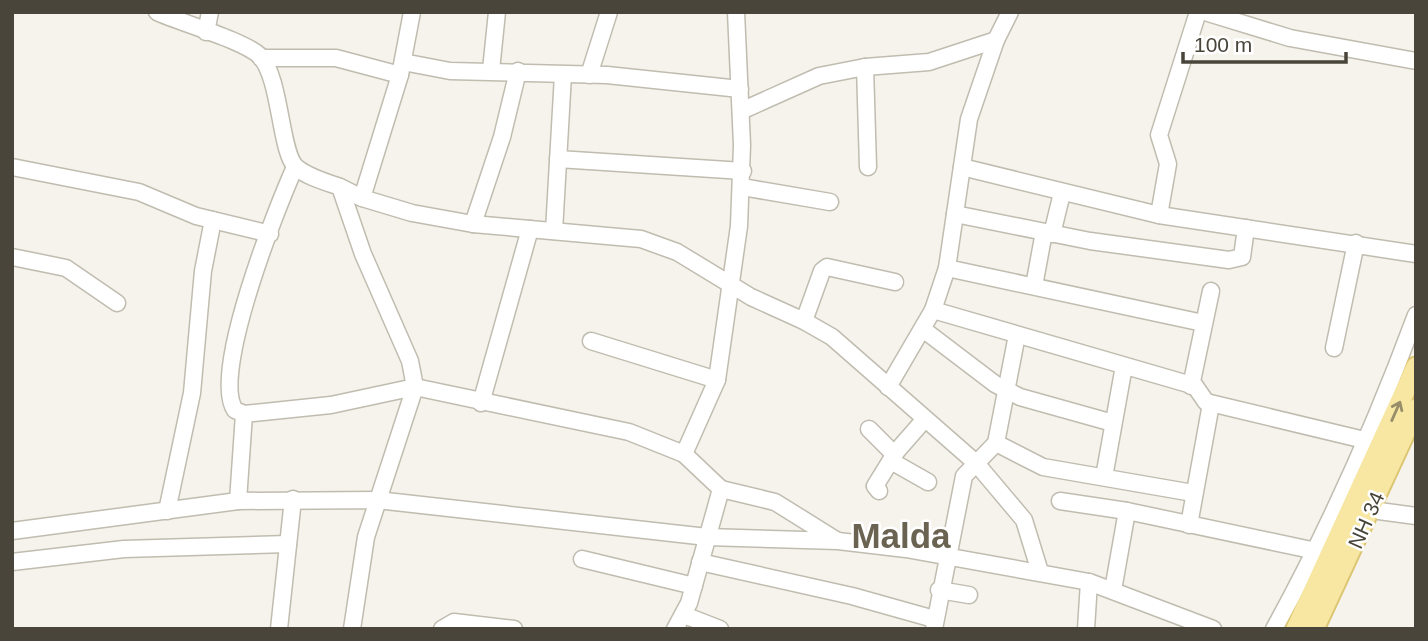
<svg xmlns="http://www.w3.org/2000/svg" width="1428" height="641" viewBox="0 0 1428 641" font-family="Arial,sans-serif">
<rect width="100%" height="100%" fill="#f5f3ec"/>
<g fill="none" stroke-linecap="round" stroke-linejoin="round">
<defs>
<g id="minor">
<path d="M157,12C181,23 243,40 260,56C281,78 280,153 296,167C307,177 326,182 340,187L363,254L410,361L415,387L366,537L352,629"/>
<polyline points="1205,12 1290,38 1416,61"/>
<polyline points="206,32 210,12"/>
<polyline points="261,58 336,58 400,75"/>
<polyline points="403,62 450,71 607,75 740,89"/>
<polyline points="865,67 868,167"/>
<polyline points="491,70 497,12"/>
<polyline points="589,75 609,12"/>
<polyline points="741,111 819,76 865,67 929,62 996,40 1010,12"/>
<polyline points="558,159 743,171"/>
<polyline points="12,167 139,192 196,216 270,234"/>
<path d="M295,167C277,207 210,375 235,410L244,414L238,501L377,500L707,537L838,541L906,549L1089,582L1213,629"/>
<polyline points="962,167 1159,215 1416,254"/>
<polyline points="340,187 362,198 412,213 473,224 641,239 677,252 751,297 804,321 832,337 976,463 1024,520 1040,572"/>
<polyline points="742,187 830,202"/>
<polyline points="362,198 400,75 412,12"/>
<polyline points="955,214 1090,241 1229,260 1242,257 1246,228"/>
<polyline points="1159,215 1168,164 1159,135 1198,12"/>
<polyline points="473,224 502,137 518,71"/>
<polyline points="554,231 563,75"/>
<polyline points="1052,234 1062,193"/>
<polyline points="12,257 66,268 117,303"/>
<polyline points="947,268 1203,323"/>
<polyline points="1034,286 1044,232"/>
<polyline points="933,310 947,268 969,119 996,40"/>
<polyline points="804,321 822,271 827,267 895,282"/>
<polyline points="924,330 995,384 1020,397 1113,423"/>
<polyline points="591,341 717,380"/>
<polyline points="1334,348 1356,243"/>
<polyline points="1191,386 1211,291"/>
<polyline points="888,387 933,310 1195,386 1206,402 1381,444"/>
<polyline points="481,403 530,229"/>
<polyline points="244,414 331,405 415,387 629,432 684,454 721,489 689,603 675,629"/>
<polyline points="869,429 892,452 896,452 924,420"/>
<polyline points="996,443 1017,335"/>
<polyline points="684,454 717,380 739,226 742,145 736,12"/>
<polyline points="891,461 928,482"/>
<polyline points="1104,477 1124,366"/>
<polyline points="721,489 775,502 836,540"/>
<polyline points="879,491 875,486 896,452"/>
<polyline points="1060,501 1127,511 1316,551"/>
<polyline points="167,511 192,393 203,271 213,220"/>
<polyline points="1379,511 1416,516"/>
<polyline points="1189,525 1211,404"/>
<polyline points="12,531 238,501"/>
<polyline points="582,559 694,586"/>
<polyline points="12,562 124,549 288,544"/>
<polyline points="700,562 852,596 934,619"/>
<polyline points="939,590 969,595"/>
<polyline points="1113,590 1127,511"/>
<polyline points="684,615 720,629"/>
<polyline points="279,629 293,499"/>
<polyline points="442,629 454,622 514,629"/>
<polyline points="934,629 964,476 996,443 1043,467 1193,493"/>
<polyline points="1086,629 1089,582"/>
<path d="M1274,629C1330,527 1376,423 1416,315"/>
</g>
<g id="major">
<polyline points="1296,629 1416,367"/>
<polyline points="1314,629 1416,409"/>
</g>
</defs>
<use href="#minor" stroke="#c0bcaf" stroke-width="19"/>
<use href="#major" stroke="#dcc673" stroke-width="23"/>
<use href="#minor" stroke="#fff" stroke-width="16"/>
<use href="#major" stroke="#f7e7a3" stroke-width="19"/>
</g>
<defs><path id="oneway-shaft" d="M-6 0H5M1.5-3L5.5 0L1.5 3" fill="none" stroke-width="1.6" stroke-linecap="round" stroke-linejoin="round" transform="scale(1.75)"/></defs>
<use stroke="#978e69" href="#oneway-shaft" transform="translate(1396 411) rotate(-66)"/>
<g text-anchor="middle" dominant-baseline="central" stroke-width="5" stroke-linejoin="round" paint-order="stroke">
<g font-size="21" fill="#49453a" stroke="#fff">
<text transform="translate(1366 520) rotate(-66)">NH 34</text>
</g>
<g font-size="35" font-weight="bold" fill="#6b6352" stroke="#fff">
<text x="901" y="535">Malda</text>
</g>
</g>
<rect width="1428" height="641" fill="none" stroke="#49453a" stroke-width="28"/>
<path d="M1183 52v10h163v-10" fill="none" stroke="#49453a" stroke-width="3.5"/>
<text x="1194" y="52" font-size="21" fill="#49453a" stroke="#ffffff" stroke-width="5" paint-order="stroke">100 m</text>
</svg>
